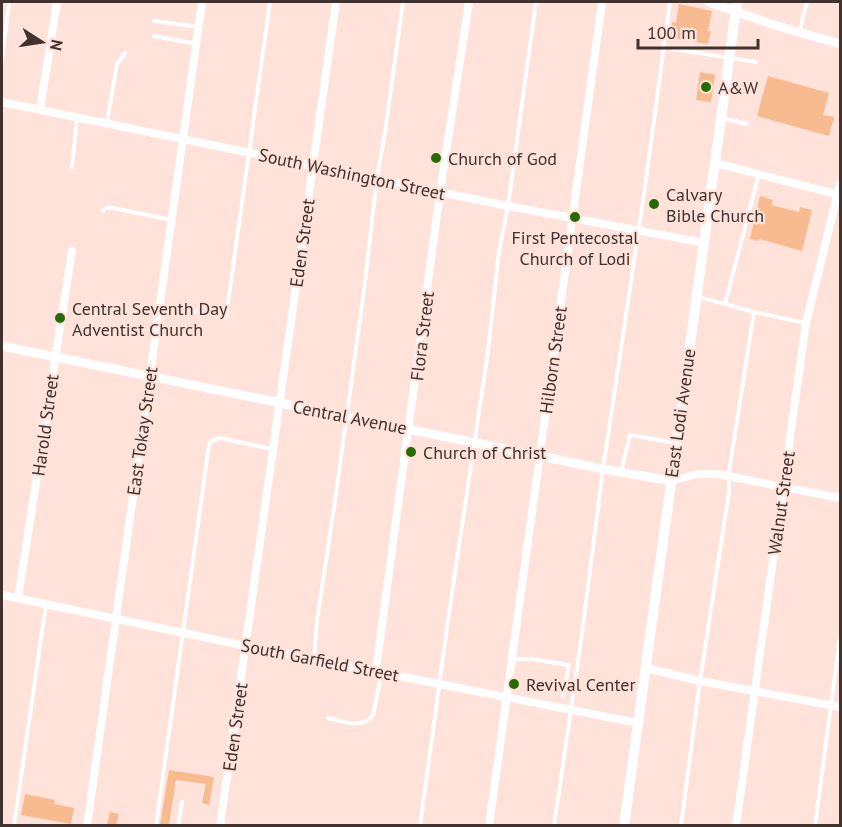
<svg xmlns="http://www.w3.org/2000/svg" width="842" height="827" viewBox="0 0 842 827" font-family="'PT Sans',sans-serif">
<rect width="100%" height="100%" fill="#ffe2d9"/>
<g fill="#f7bb8f">
<polygon points="679,4 712,11 708,31 711,31 708,44 669,37 672,22 676,23"/>
<polygon points="700,72 715,75 711,102 696,100"/>
<polygon points="768,76 829,93 823,115 834,117 829,136 757,116"/>
<polygon points="760,196 773,200 771,205 799,212 800,207 812,210 802,251 759,239 758,241 750,239"/>
<polygon points="169,770 214,777 209,805 202,803 206,784 176,780 169,825 160,825"/>
<polygon points="25,794 55,800 54,804 74,808 71,824 21,815"/>
<polygon points="110,812 119,814 116,825 107,825"/>
</g>
<g fill="none" stroke-linecap="round" stroke-linejoin="round">
<g stroke="#fff" stroke-width="4">
<polyline points="154,21 199,27"/>
<polyline points="799,32 807,2"/>
<polyline points="154,36 197,44"/>
<polyline points="673,49 756,62"/>
<polyline points="2,59 9,2"/>
<polyline points="722,118 747,124"/>
<polyline points="107,122 117,64 125,53"/>
<polyline points="72,168 77,118"/>
<polyline points="103,211 106,208 113,208 171,220"/>
<polyline points="699,297 754,312 805,323"/>
<polyline points="725,304 759,174"/>
<polyline points="161,305 226,317 270,2"/>
<polyline points="621,472 630,435 676,443"/>
<polyline points="314,658 317,621 336,494 364,290 377,178 385,132 403,2"/>
<polyline points="511,659 531,659 569,665 563,696"/>
<path d="M328,718C343,721 362,730 373,715L382,672"/>
<polyline points="14,826 46,604"/>
<polyline points="156,826 209,445 211,441 220,438 272,449"/>
<polyline points="178,826 182,802"/>
<polyline points="420,826 449,613 488,352 499,251 508,206 536,2"/>
<polyline points="554,826 581,641 603,469 644,194 670,2"/>
<polyline points="681,826 700,681 729,492 729,472 754,312"/>
<polyline points="815,826 840,637"/>
</g>
<g stroke="#fff" stroke-width="8">
<polyline points="2,102 508,206 704,243"/>
<polyline points="40,109 57,2"/>
<polyline points="715,163 840,195"/>
<polyline points="671,481 698,474 717,474 840,498"/>
<polyline points="2,595 246,646 638,723"/>
<polyline points="18,598 72,251"/>
<polyline points="646,668 700,681 840,707"/>
<polyline points="376,670 440,192 469,2"/>
<polyline points="87,826 202,2"/>
<polyline points="220,826 336,2"/>
<polyline points="489,826 602,2"/>
<polyline points="736,826 806,323 840,184"/>
</g>
<g stroke="#fff" stroke-width="9">
<polyline points="709,2 774,25 840,44"/>
<polyline points="2,346 603,469 671,481"/>
</g>
<polyline stroke="#fff" stroke-width="10" points="624,826 737,2"/>
</g>
<g fill="#266b03" stroke="#ffe2d9" stroke-width="2">
<circle cx="706" cy="87" r="6"/>
<circle cx="436" cy="158" r="6"/>
<circle cx="654" cy="204" r="6"/>
<circle cx="575" cy="217" r="6"/>
<circle cx="60" cy="318" r="6"/>
<circle cx="411" cy="452" r="6"/>
<circle cx="514" cy="684" r="6"/>
</g>
<g text-anchor="middle" dominant-baseline="central" stroke-width="4.5" stroke-linejoin="round" paint-order="stroke">
<g font-size="18" fill="#40322e" stroke="#ffe2d9" text-anchor="start">
<text x="718" y="87">A&amp;W</text>
<text x="448" y="158">Church of God</text>
<text x="666" y="194">Calvary<tspan x="666" dy="21">Bible Church</tspan></text>
<text x="575" y="237" text-anchor="middle">First Pentecostal<tspan x="575" dy="21">Church of Lodi</tspan></text>
<text x="72" y="308">Central Seventh Day<tspan x="72" dy="21">Adventist Church</tspan></text>
<text x="423" y="452">Church of Christ</text>
<text x="526" y="684">Revival Center</text>
</g>
<g font-size="18" fill="#40322e" stroke="#ffe2d9">
<text transform="translate(352 174) rotate(12)">South Washington Street</text>
<text transform="translate(302 243) rotate(-82)">Eden Street</text>
<text transform="translate(422 336) rotate(-83)">Flora Street</text>
<text transform="translate(553 360) rotate(-82)">Hilborn Street</text>
<text transform="translate(680 413) rotate(-82)">East Lodi Avenue</text>
<text transform="translate(350 417) rotate(11)">Central Avenue</text>
<text transform="translate(45 425) rotate(-82)">Harold Street</text>
<text transform="translate(142 431) rotate(-82)">East Tokay Street</text>
<text transform="translate(781 503) rotate(-82)">Walnut Street</text>
<text transform="translate(320 660) rotate(11)">South Garfield Street</text>
<text transform="translate(235 727) rotate(-82)">Eden Street</text>
</g>
</g>
<rect width="842" height="827" fill="none" stroke="#40322e" stroke-width="6"/>
<g transform="translate(42 42) rotate(102)" stroke="#ffe2d9" stroke-width="4.5" paint-order="stroke">
<path d="M0-4.5L10 22L0 15L-10 22Z" fill="#40322e"/>
<text y="-9" font-size="16" font-weight="bold" text-anchor="middle" fill="#40322e">N</text>
</g>
<path d="M638 39v9h120v-9" fill="none" stroke="#40322e" stroke-width="3"/>
<text x="647" y="39" font-size="18" fill="#40322e" stroke="#ffe2d9" stroke-width="4.5" paint-order="stroke">100 m</text>
</svg>
